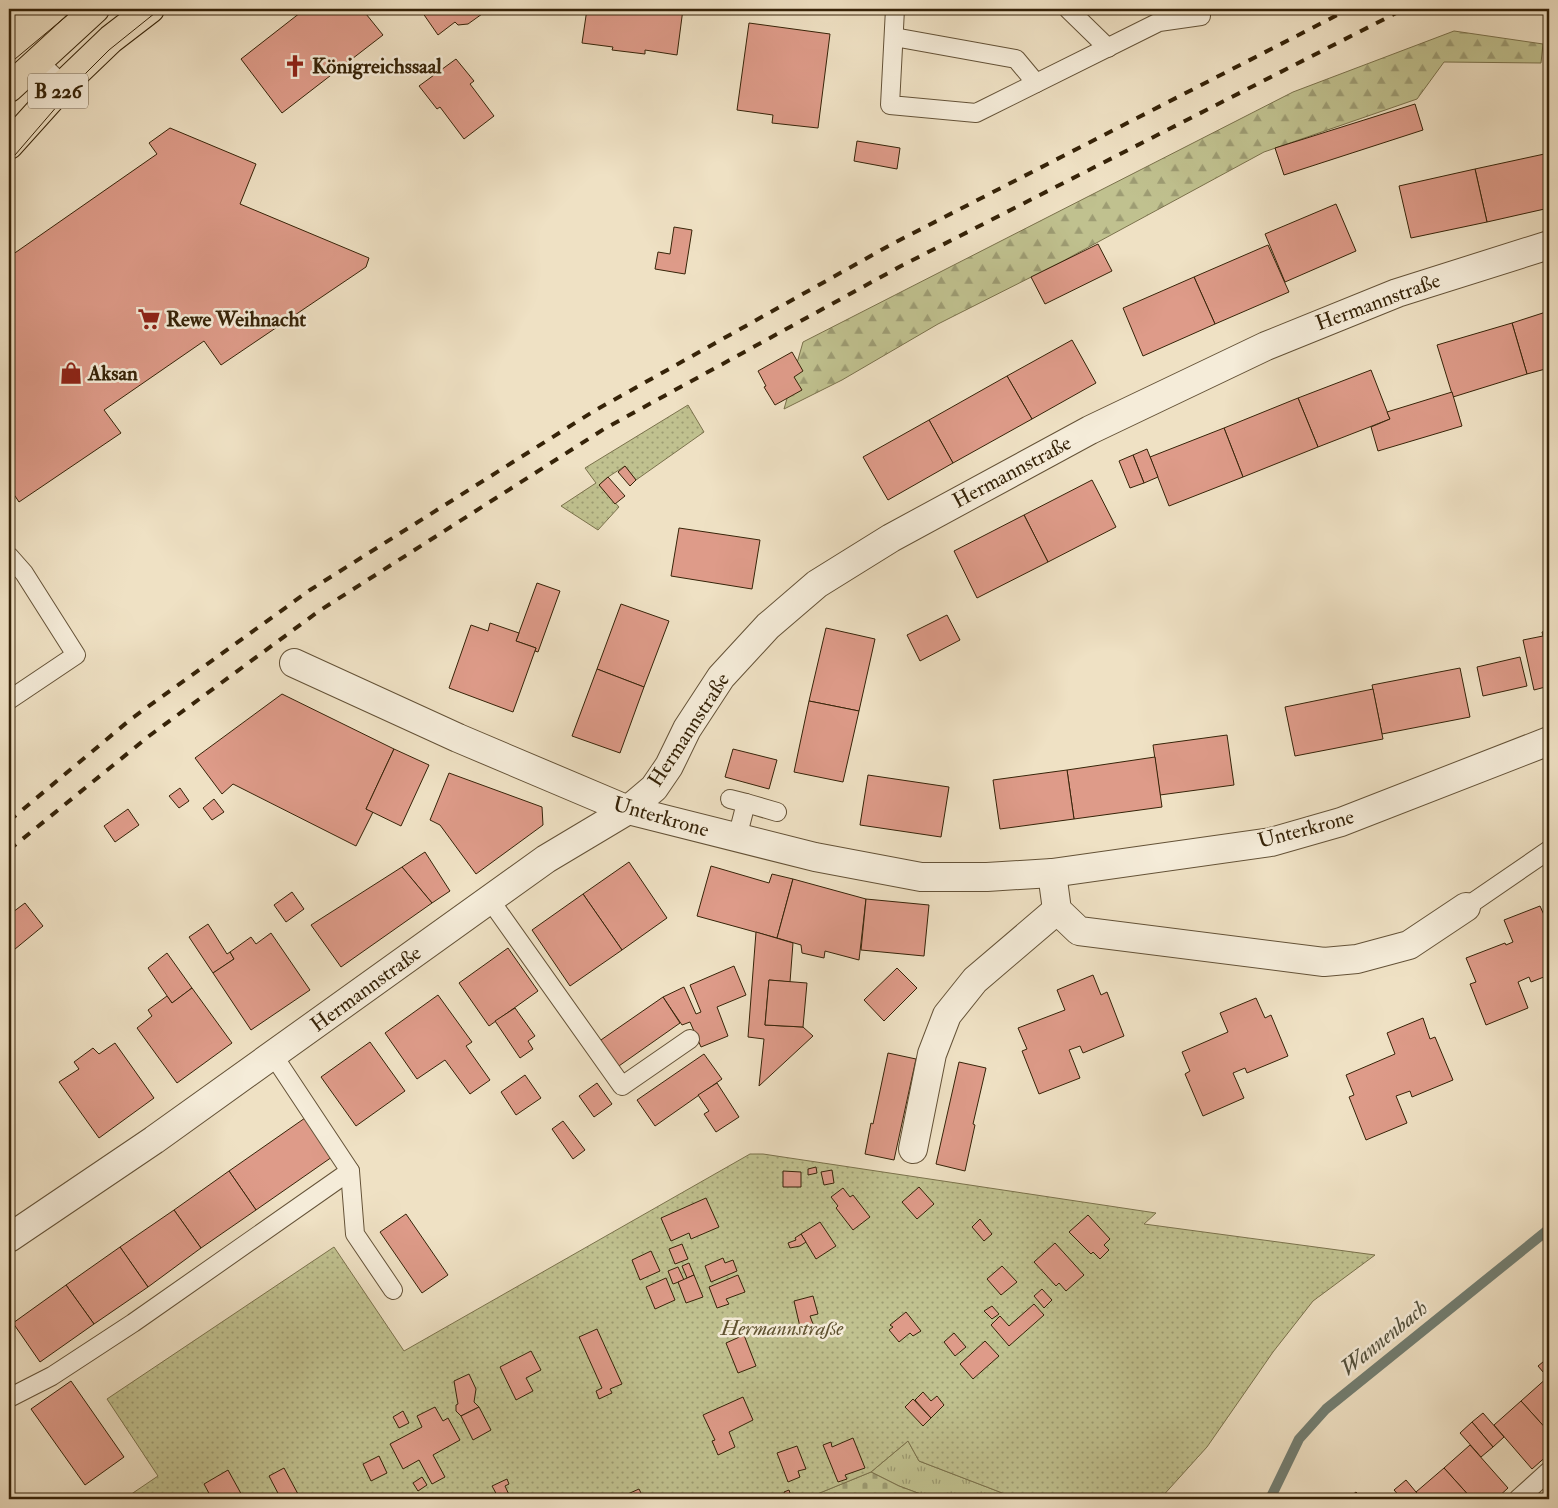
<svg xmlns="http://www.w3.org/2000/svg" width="1558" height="1508" viewBox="0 0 1558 1508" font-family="'IM FELL Double Pica',serif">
<defs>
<pattern id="grass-tufts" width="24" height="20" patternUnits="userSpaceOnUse" patternTransform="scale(1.25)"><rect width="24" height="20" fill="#c0c18f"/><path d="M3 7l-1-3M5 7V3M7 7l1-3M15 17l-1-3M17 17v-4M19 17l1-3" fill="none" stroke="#9d9c73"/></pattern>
<pattern id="forest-firs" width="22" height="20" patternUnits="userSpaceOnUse" patternTransform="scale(1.25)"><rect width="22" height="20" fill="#c0c18f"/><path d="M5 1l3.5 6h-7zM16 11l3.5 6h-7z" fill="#9d9c73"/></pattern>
<pattern id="cemetery-stones" width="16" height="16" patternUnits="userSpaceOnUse" patternTransform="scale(1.25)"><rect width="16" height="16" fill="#c0c18f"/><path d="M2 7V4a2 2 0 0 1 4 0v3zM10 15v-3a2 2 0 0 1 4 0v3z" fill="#9d9c73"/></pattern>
<pattern id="park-dots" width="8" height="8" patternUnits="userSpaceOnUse" patternTransform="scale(1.25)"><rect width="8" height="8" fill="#c0c18f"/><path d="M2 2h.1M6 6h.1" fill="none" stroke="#9d9c73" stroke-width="1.8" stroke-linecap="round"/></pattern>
</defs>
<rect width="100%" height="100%" fill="#efe1c4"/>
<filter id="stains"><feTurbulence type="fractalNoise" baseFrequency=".004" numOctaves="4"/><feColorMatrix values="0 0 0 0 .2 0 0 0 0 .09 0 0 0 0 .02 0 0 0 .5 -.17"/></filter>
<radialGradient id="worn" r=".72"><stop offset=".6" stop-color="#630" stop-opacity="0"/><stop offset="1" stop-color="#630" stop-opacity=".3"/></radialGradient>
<polygon fill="url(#grass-tufts)" stroke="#7b724c" points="908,1441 919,1461 1018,1499 934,1499 899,1486 871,1472"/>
<polygon fill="url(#forest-firs)" stroke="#7b724c" points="1454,31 1543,44 1541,63 1444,62 1417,99 1264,152 1063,261 938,324 842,380 784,409 803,342 1293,92"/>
<polygon fill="url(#cemetery-stones)" stroke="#7b724c" points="871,1472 899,1486 934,1499 805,1499"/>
<g fill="url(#park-dots)" stroke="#7b724c">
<polygon points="688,405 704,432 636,480 625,466 608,477 599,485 619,507 598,530 561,506 596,483 585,468"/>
<polygon points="750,1154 763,1154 1156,1213 1144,1224 1375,1255 1313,1301 1273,1352 1207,1447 1160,1499 1018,1499 919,1461 908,1441 871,1472 805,1499 124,1499 158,1476 107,1399 334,1247 404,1351"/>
</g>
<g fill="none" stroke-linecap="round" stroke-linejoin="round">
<polyline stroke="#737f73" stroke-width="10" points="1270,1499 1299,1439 1326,1409 1549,1229"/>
</g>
<g fill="#de9b89" stroke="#362308">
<polygon points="305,9 362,9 383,35 282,113 241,59"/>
<polygon points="420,9 483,9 482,14 468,24 458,25 455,22 438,35"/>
<polygon points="587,9 683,9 677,55 645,50 645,54 612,50 613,47 582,43"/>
<polygon points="749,23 830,34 818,128 772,123 773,115 737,110"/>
<polygon points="456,59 474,81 470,84 494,116 464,139 440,107 437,109 419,86"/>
<polygon points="1415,104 1423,130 1284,175 1275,148"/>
<polygon points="170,128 256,164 240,204 369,258 366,267 221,365 204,341 104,410 121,433 19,502 9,487 9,257 157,154 149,143"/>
<polygon points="857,141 900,148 897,169 854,161"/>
<polygon points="1549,153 1549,208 1487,222 1475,169"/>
<polygon points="1475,169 1487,222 1411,238 1399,186"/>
<polygon points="1336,204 1356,251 1285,282 1265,234"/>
<polygon points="674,227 692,230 685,274 655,269 658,252 670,254"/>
<polygon points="1098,244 1112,271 1045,304 1031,277"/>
<polygon points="1268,245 1289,292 1215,324 1194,277"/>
<polygon points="1194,277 1215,324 1143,356 1123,308"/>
<polygon points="1549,311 1549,368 1527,374 1512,323"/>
<polygon points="1512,323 1527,374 1453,397 1437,345"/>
<polygon points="1072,340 1096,383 1032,419 1007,376"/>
<polygon points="792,352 803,371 794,377 802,390 775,405 764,387 766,386 758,371"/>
<polygon points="1371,370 1390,419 1318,447 1298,398"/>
<polygon points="1007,376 1032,419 953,463 929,420"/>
<polygon points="1452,392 1462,426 1378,451 1371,427 1390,419 1387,412"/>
<polygon points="1298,398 1318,447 1243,477 1224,428"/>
<polygon points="929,420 953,463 888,500 863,457"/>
<polygon points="1224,428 1243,477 1169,506 1150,457"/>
<polygon points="1147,449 1158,477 1144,483 1133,455"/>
<polygon points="1133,455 1144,483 1130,488 1119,461"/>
<polygon points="625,466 636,480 630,486 618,472"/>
<polygon points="608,477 625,496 615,504 599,485"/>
<polygon points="1092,480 1116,527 1048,562 1024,515"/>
<polygon points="1024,515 1048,562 977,598 954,551"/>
<polygon points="679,528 760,540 752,589 671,576"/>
<polygon points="537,583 560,591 538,652 535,651 536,648 516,641"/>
<polygon points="621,604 669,621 644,687 597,669"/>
<polygon points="947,615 960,640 920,661 907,635"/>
<polygon points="490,623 519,633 516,641 536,648 513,712 449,688 471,625 488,631"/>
<polygon points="826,628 875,639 859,711 809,701"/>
<polygon points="1549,630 1549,686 1534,690 1523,640 1543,636 1542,632"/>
<polygon points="1520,657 1527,686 1483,696 1477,667"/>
<polygon points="1460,668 1470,717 1382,734 1372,685"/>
<polygon points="597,669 644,687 620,753 572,736"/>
<polygon points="1373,689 1383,739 1295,756 1285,707"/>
<polygon points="282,694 394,749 366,809 373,812 356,846 233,784 222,794 195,758"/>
<polygon points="809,701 859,711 843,782 794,772"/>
<polygon points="1227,735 1234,785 1160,795 1153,745"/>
<polygon points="394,749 429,765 401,826 366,809"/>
<polygon points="733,749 777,760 769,789 725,777"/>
<polygon points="1155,757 1162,807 1074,819 1067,770"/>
<polygon points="1067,770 1074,819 1000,829 993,780"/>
<polygon points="449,773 542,807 543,825 476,874 440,825 430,820"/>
<polygon points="868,775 949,787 941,837 860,825"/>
<polygon points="180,788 189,801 179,808 169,796"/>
<polygon points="214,799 224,812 212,820 203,808"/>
<polygon points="128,809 139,825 115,842 104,826"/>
<polygon points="425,852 450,891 432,903 402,867"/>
<polygon points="629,862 667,918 622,950 583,894"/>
<polygon points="711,866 769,883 772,874 793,879 777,938 697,916"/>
<polygon points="402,867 432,903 341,967 311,925"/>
<polygon points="793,879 866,899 859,960 825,951 824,958 802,953 801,945 777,938"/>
<polygon points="292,892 304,909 286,922 274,905"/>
<polygon points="583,894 622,950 570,986 532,930"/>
<polygon points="866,899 929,905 924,956 861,950"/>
<polygon points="25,903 43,926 9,954 9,915"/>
<polygon points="1540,906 1549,926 1549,975 1531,982 1529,977 1518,982 1528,1008 1486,1025 1470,984 1476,982 1466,958 1505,943 1506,945 1513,942 1504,920"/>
<polygon points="208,924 227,954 230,952 234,959 213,973 189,937"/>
<polygon points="756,932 793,943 790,982 769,980 765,1025 803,1027 813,1036 759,1086 764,1039 748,1037"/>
<polygon points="271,933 310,990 251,1030 213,973 234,959 230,952 251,937 256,944"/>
<polygon points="508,948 538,991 489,1026 459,983"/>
<polygon points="167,953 192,988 172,1003 148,968"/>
<polygon points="734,966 746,995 717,1007 728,1036 701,1047 690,1022 682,1025 663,997 684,987 696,1014 701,1012 690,985"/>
<polygon points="897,968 917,988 884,1021 864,1000"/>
<polygon points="1093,975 1101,995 1107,992 1124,1036 1083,1053 1080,1046 1069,1050 1080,1078 1039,1094 1022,1051 1027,1049 1018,1028 1065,1010 1057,990"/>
<polygon points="769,980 807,983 803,1027 765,1025"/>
<polygon points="192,988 232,1043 177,1083 137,1028 152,1016 148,1010 167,996 172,1003"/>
<polygon points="438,995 472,1042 466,1046 490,1080 470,1094 445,1060 417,1079 385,1033"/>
<polygon points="663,997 680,1023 616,1068 598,1042"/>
<polygon points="1256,998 1265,1018 1271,1015 1288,1056 1247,1073 1245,1068 1233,1073 1244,1098 1203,1116 1185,1074 1190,1071 1182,1052 1228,1032 1220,1013"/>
<polygon points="515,1008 535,1036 528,1041 533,1049 520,1058 495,1021"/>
<polygon points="1423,1018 1430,1039 1435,1037 1453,1080 1412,1097 1410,1091 1396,1096 1407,1123 1366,1140 1349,1097 1354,1095 1346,1075 1395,1054 1387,1033"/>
<polygon points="370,1042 405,1091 356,1126 321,1077"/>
<polygon points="115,1043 154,1098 99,1138 59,1082 79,1069 74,1062 93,1048 99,1054"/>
<polygon points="888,1053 916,1059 894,1160 865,1154 871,1123 873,1124"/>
<polygon points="704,1054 722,1079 655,1126 637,1100"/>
<polygon points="959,1062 986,1068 973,1124 975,1125 965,1171 936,1164"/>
<polygon points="525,1075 541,1098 516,1115 501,1092"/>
<polygon points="597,1083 612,1104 594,1117 579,1096"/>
<polygon points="717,1083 739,1117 716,1132 704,1114 709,1111 698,1095"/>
<polygon points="305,1118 332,1157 256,1210 229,1171"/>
<polygon points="563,1121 585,1150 573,1159 552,1129"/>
<polygon points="816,1167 817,1173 808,1175 808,1169"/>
<polygon points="832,1170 834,1183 824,1185 821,1172"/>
<polygon points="229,1171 256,1210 201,1248 174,1210"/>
<polygon points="783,1171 801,1172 801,1187 783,1187"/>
<polygon points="919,1187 934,1204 917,1219 902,1202"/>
<polygon points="843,1188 850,1197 853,1195 870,1217 853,1230 836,1208 838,1206 831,1197"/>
<polygon points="706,1198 719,1227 691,1239 689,1233 671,1241 661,1218"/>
<polygon points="174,1210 201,1248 148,1287 120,1247"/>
<polygon points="406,1214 448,1275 422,1293 380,1232"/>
<polygon points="1088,1215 1110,1239 1104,1245 1109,1250 1100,1259 1093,1252 1091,1254 1069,1232"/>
<polygon points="980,1219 992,1234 984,1241 972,1227"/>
<polygon points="820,1222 836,1246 816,1259 801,1234"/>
<polygon points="801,1234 806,1242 800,1246 790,1248 788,1243 796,1240 795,1238"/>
<polygon points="1055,1243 1084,1275 1066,1291 1059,1283 1056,1286 1034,1262"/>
<polygon points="682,1244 688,1259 675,1264 669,1249"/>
<polygon points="120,1247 148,1287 94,1324 66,1285"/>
<polygon points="651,1251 660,1271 640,1280 632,1260"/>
<polygon points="723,1258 725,1263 733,1260 737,1271 711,1282 705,1266"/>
<polygon points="689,1263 694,1275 687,1278 682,1266"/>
<polygon points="1002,1266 1017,1282 1001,1295 987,1279"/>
<polygon points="678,1267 684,1280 673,1284 668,1271"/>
<polygon points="694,1275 703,1297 686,1303 678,1282"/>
<polygon points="738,1275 745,1292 726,1299 729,1304 717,1308 709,1287"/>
<polygon points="666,1278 675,1300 655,1309 646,1287"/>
<polygon points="66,1285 94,1324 40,1362 13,1323"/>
<polygon points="1042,1289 1052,1300 1044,1308 1034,1296"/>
<polygon points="813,1296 818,1314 810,1316 813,1324 800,1327 794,1301"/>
<polygon points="1034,1304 1044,1315 1009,1346 991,1325 1000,1316 1009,1326"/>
<polygon points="992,1306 999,1314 992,1319 984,1311"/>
<polygon points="906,1312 921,1331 913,1336 910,1333 899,1342 889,1330 893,1327 890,1325"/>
<polygon points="597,1329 622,1384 610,1389 612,1393 599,1399 596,1391 602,1388 579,1337"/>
<polygon points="954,1333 966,1347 955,1356 944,1342"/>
<polygon points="744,1335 756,1366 738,1373 726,1343"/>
<polygon points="985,1341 999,1356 973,1379 960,1364"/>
<polygon points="531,1351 541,1370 526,1378 533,1391 516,1400 500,1367"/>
<polygon points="1549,1357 1549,1379 1538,1366"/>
<polygon points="469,1374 476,1389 474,1402 479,1407 461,1416 456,1411 456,1405 458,1404 454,1381"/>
<polygon points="1548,1377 1549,1379 1549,1432 1521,1401"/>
<polygon points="71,1381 124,1457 85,1485 31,1409"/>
<polygon points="923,1392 931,1401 937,1396 944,1405 931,1418 915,1400"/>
<polygon points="743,1397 753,1420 729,1432 735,1447 718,1455 712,1441 715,1440 703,1415"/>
<polygon points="913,1399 931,1418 923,1426 905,1407"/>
<polygon points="1521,1401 1549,1432 1549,1454 1532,1469 1494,1425"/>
<polygon points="435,1407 443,1421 448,1418 460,1440 433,1455 445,1477 432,1484 419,1460 403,1469 390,1444 422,1427 417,1416"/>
<polygon points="479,1407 491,1430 473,1440 461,1416"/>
<polygon points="403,1411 409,1423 399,1428 393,1417"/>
<polygon points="1483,1413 1504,1437 1493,1447 1472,1422"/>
<polygon points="1472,1422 1493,1447 1481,1457 1460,1433"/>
<polygon points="853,1438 865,1468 845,1475 847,1479 838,1482 823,1445 831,1442 832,1447"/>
<polygon points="1470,1445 1508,1488 1496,1499 1472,1499 1444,1468"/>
<polygon points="797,1446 806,1469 798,1471 800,1477 788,1482 777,1453"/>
<polygon points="379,1456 387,1473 371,1481 363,1464"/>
<polygon points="284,1468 298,1494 289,1499 281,1499 269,1476"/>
<polygon points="1444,1468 1472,1499 1423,1499 1416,1492"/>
<polygon points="228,1470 244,1499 229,1499 226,1495 222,1498 223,1499 212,1499 204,1484"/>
<polygon points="422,1477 427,1485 418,1491 413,1483"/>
<polygon points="507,1479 509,1484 505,1486 511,1499 499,1499 492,1486"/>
<polygon points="1406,1480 1416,1492 1423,1499 1402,1499 1394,1490"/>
<polygon points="639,1489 644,1499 622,1499 621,1497"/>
<polygon points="789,1490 792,1499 786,1499 784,1492"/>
<polygon points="1356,1492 1363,1499 1347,1499"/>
</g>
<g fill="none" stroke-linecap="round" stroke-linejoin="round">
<defs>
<g id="lane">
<polyline points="895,9 890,105 976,113 1159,22 1201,16"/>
<polyline points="1068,9 1108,48"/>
<polyline points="894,37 1016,59 1036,83"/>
<polyline points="38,61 63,85"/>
<polyline points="9,556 24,573 76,655 9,700"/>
<polyline points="730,799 746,803"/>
<polyline points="737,838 746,803 777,812"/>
<polyline points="490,900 622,1086 690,1039"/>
<polyline points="1466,907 1549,850"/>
<polyline points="350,1171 355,1234 393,1290"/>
<polyline points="9,1398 52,1376 133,1323 350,1171 273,1055"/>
<polyline points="1518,1499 1549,1471"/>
</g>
<g id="street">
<polyline points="294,663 458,738 628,810 815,857 921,877 987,877 1052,873 1271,842 1341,822 1549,741"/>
<polyline points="1052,873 1057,910 1079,931 1324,962 1357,959 1409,945 1466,907"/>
<polyline points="913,1149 932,1054 947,1015 975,980 1057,910"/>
<polyline points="9,1238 154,1140 546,859 628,810 654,788 669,766 687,729 721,677 768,626 817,584 891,538 1090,430 1266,346 1397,293 1549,245"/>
</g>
<g id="primary">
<polyline points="9,88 95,9"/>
<polyline points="9,145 63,85 111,39 150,9"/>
</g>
</defs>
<use href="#lane" stroke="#645237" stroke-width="20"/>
<use href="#street" stroke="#645237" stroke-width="30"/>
<use href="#primary" stroke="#362308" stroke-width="30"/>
<use href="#lane" stroke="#f5ecd9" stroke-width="18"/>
<use href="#street" stroke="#f5ecd9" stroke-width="28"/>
<use href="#primary" stroke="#efe1c4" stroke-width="28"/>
<g stroke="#362308" stroke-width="1">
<polyline points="9,64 75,9"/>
<polyline points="9,162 83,76 109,50 160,9"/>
</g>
<g stroke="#362308" stroke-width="4" stroke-dasharray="9 9" stroke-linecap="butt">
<polyline points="9,821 131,719 310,590 594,411 892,244 1349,9"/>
<polyline points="9,850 149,736 319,611 604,429 901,266 1404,9"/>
</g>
</g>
<defs>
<symbol id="church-bare" viewBox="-9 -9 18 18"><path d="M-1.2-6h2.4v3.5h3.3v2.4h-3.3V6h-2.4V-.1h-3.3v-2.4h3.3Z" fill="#8f2418" stroke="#f5ecd9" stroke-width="2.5" paint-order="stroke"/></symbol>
<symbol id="supermarket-bare" viewBox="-9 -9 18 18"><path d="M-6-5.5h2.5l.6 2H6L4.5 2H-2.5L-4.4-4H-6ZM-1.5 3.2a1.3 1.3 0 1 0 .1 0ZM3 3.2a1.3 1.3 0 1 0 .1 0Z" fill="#8f2418" stroke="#f5ecd9" stroke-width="2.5" paint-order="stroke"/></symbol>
<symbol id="shop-bare" viewBox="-9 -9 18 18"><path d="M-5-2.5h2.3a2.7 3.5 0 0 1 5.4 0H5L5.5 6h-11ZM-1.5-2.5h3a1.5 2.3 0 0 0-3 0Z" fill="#8f2418" stroke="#f5ecd9" stroke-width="2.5" paint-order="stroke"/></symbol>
</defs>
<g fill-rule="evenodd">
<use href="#church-bare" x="279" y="50" width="32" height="32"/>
<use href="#supermarket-bare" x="133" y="303" width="32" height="32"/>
<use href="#shop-bare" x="55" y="357" width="32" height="32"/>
</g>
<g text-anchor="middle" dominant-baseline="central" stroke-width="5" stroke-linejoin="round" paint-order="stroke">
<rect fill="#f5ecd9" stroke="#6f5f47" stroke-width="1" x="28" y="73.5" width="60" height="35" rx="4"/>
<g font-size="20" font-weight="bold" fill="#362308">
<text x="58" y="91">B 226</text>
</g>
<g font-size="21" font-weight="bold" fill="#362308" stroke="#f5ecd9" text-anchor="start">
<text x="312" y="66">Königreichssaal</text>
<text x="166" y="319">Rewe Weihnacht</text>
<text x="88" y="373">Aksan</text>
</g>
<g font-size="21" fill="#362308" stroke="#f5ecd9">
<text transform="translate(1378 302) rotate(-20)">Hermannstraße</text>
<text transform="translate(1012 472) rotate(-28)">Hermannstraße</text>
<text transform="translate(689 730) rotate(-57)">Hermannstraße</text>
<text transform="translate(661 817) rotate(16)">Unterkrone</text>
<text transform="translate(1306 829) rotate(-15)">Unterkrone</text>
<text transform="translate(366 989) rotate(-36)">Hermannstraße</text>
</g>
<g font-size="21" font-style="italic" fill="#5f5230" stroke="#f5ecd9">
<text x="782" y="1328">Hermannstraße</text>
</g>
<g font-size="22" font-style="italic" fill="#54513d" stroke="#f5ecd9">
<text transform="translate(1384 1338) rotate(-39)">Wannenbach</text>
</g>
</g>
<rect width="1558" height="1508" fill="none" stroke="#efe1c4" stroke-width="30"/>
<rect x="10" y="10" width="1538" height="1488" fill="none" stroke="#362308" stroke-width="2.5"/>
<rect x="15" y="15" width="1528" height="1478" fill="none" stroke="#362308"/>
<rect width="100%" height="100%" filter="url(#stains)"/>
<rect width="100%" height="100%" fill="url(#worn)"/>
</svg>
